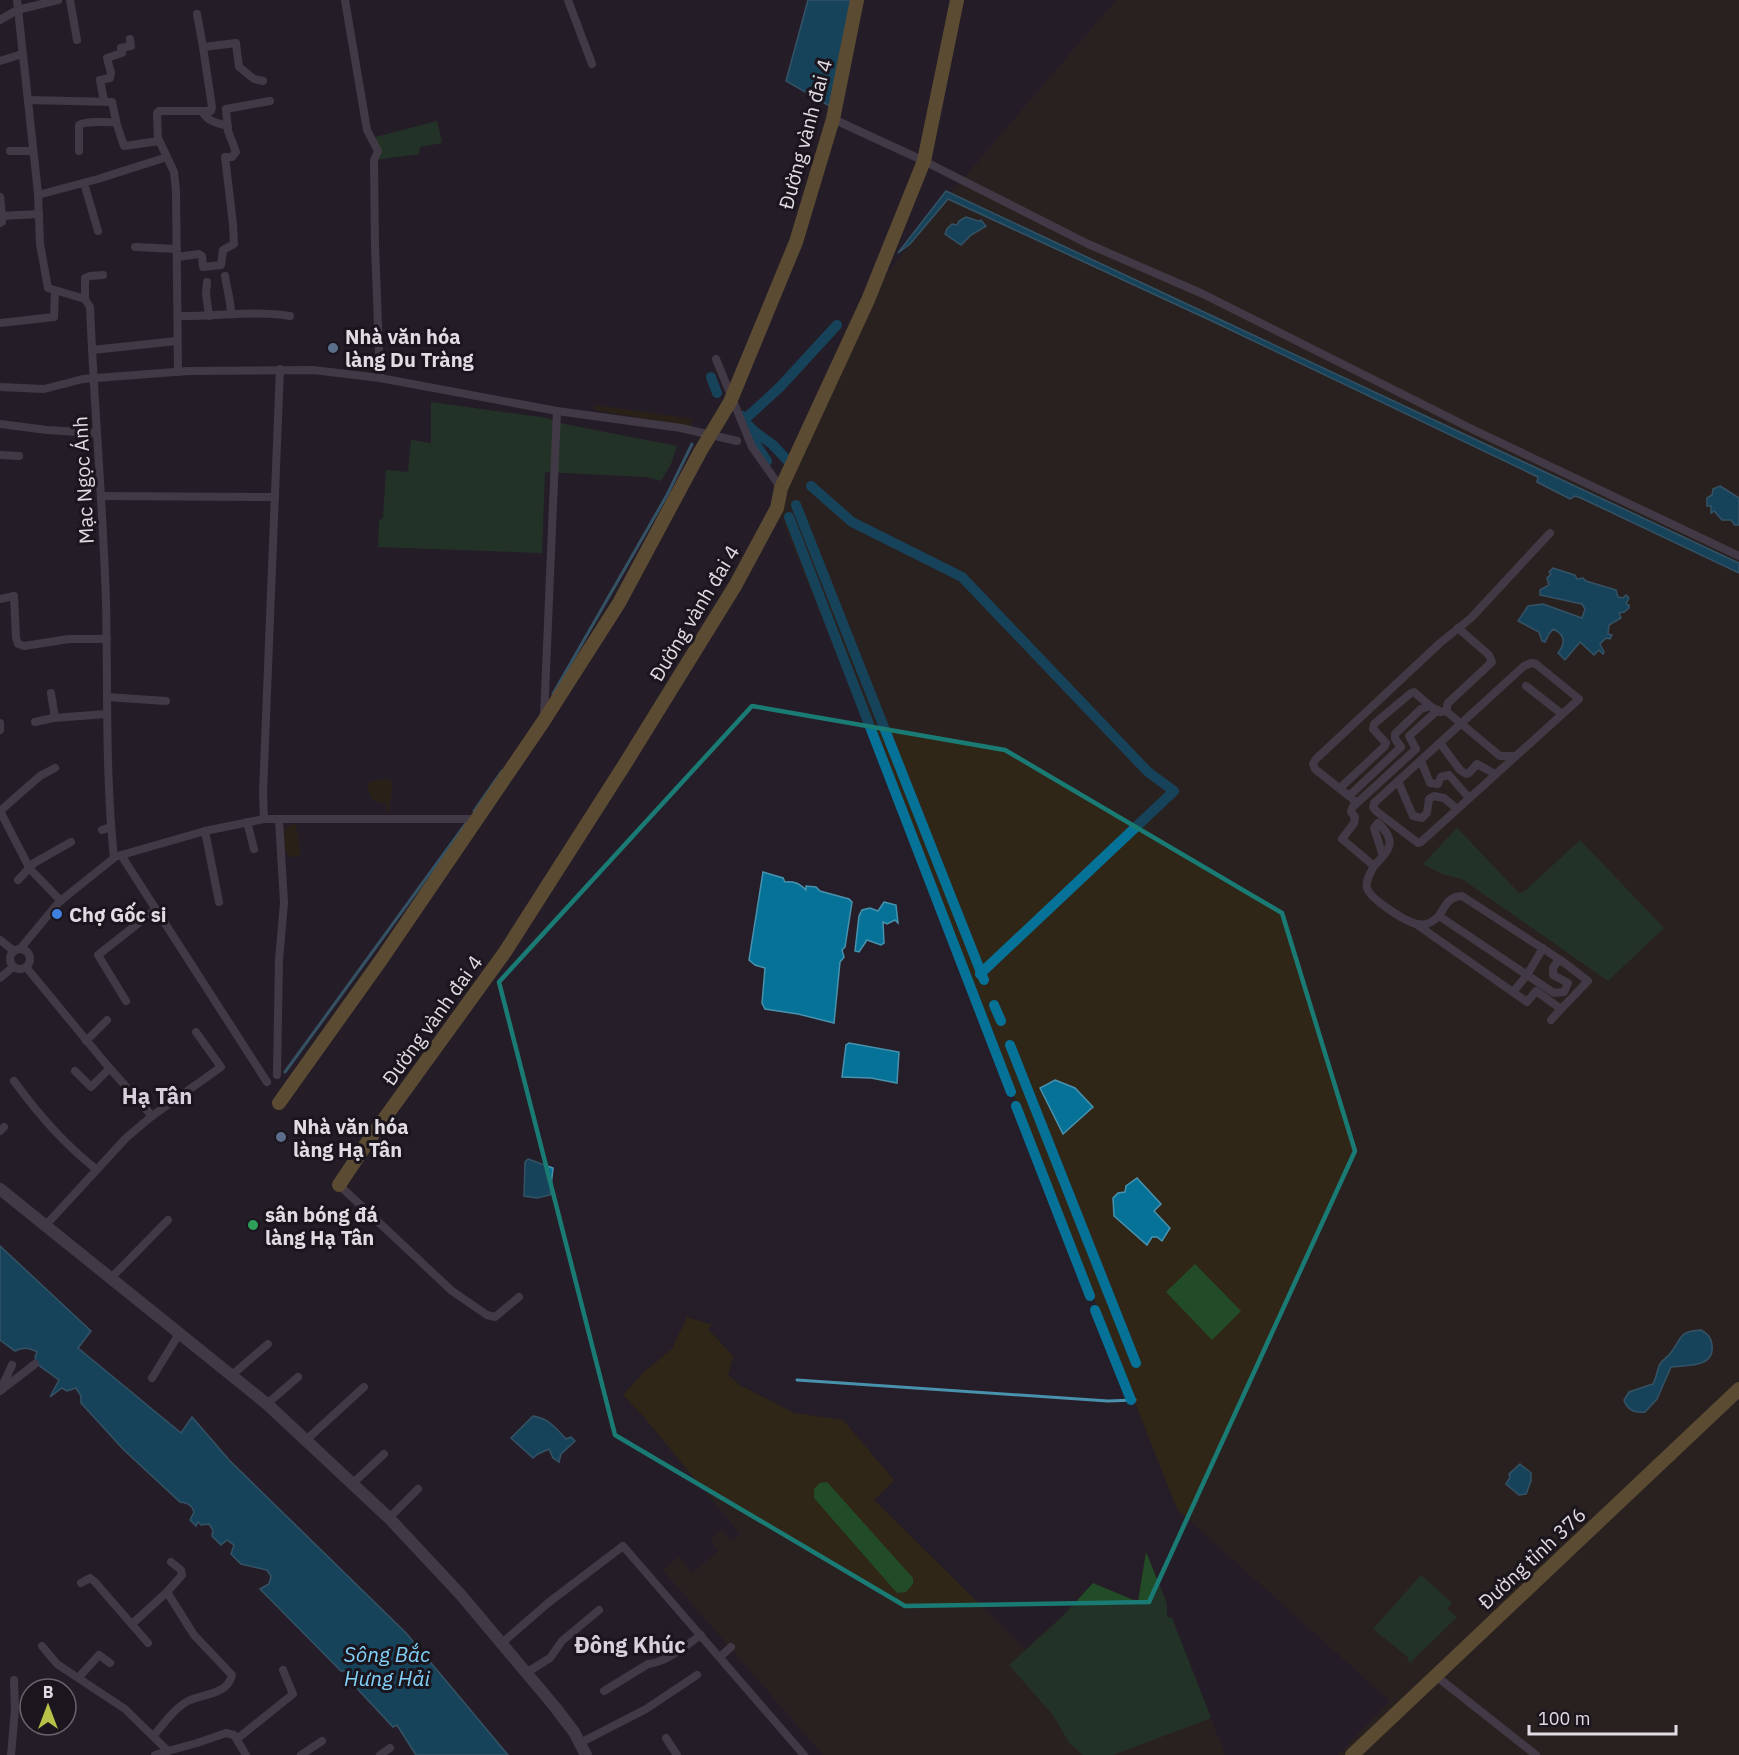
<svg xmlns="http://www.w3.org/2000/svg" width="1739" height="1755" viewBox="0 0 1739 1755" font-family="'IBM Plex Sans',sans-serif">
<rect width="100%" height="100%" fill="#251e28"/>
<g fill="#302617">
<polygon points="1116,0 1739,0 1739,1755 1338,1755 1390,1701 1177,1509 943,915 777,508 868,300 927,221"/>
<polygon points="687,1317 712,1325 708,1329 733,1356 728,1375 743,1388 744,1387 794,1413 843,1420 894,1480 874,1500 1025,1649 1063,1616 1093,1583 1138,1602 1146,1552 1167,1604 1167,1617 1172,1618 1225,1755 823,1755 663,1570 679,1557 692,1573 719,1551 710,1540 722,1530 731,1541 740,1534 644,1417 623,1395 644,1372 672,1349"/>
</g>
<g fill="#224c27">
<polygon points="437,121 442,143 420,147 419,154 374,160 373,151 376,148 372,138"/>
<polygon points="431,402 547,418 564,424 677,446 671,464 661,481 647,477 545,472 542,553 378,547 379,521 383,518 386,470 408,472 411,440 431,443"/>
<polygon points="1458,827 1458,829 1519,893 1525,891 1580,840 1664,928 1608,981 1462,879 1442,874 1423,864"/>
<polygon points="1195,1264 1241,1311 1212,1340 1166,1292"/>
<polygon points="827,1482 913,1578 913,1584 906,1592 897,1593 814,1498 814,1489 820,1483"/>
<polygon points="1146,1552 1167,1604 1167,1617 1172,1618 1211,1718 1113,1755 1083,1755 1070,1744 1053,1715 1009,1665 1063,1616 1093,1583 1138,1602"/>
<polygon points="1421,1575 1452,1603 1447,1609 1457,1617 1410,1663 1407,1660 1409,1658 1373,1629"/>
</g>
<g fill="#302706">
<polygon points="595,405 693,419 690,426 594,410"/>
<path d="M386,779L393,781L389,811H386V803C372,802 368,797 368,784L372,781Z"/>
<polygon points="292,824 296,825 301,856 290,857 285,851 282,833"/>
</g>
<g fill="#067298" stroke="#4892ae" stroke-width="1.5">
<polygon points="808,0 857,0 835,109 786,81"/>
<polygon points="946,191 1739,563 1739,573 1581,498 1575,496 1570,499 1537,482 1538,477 1214,322 948,199 910,244 898,253"/>
<polygon points="966,217 978,221 981,220 986,226 971,235 961,245 945,234 947,229 952,224 957,225 959,221"/>
<polygon points="1720,486 1739,498 1739,525 1735,525 1731,520 1722,520 1714,511 1711,513 1711,506 1707,506 1707,498 1712,495 1713,489"/>
<path d="M1553,568L1575,575L1577,579L1583,578L1586,581L1616,590L1618,597L1623,598L1626,595L1629,598L1626,604L1629,605V608L1624,612L1619,613L1621,618L1609,625L1608,634L1612,635L1610,639L1606,638L1600,644L1604,652L1603,654L1599,650L1594,655L1580,642L1565,660L1558,653C1566,643 1565,634 1553,629L1549,634L1545,642L1542,641L1539,632L1518,621L1528,606L1543,604L1582,618L1585,609L1582,604L1540,595V590L1549,585L1547,578L1551,574L1549,572Z"/>
<path d="M763,872L783,878L785,882C794,881 799,883 806,890V886L816,887L820,891L849,899L852,902L845,947L842,950L844,957L840,962L834,1023L798,1014L765,1009L762,1003L765,968L755,965L749,960Z"/>
<polygon points="884,902 896,905 898,923 895,920 887,924 883,922 884,943 881,945 867,940 859,952 855,951 859,916 862,910 870,908 878,911"/>
<polygon points="849,1043 899,1052 897,1083 871,1078 842,1077 846,1045"/>
<polygon points="1055,1080 1075,1088 1093,1107 1063,1134 1040,1088"/>
<polygon points="528,1159 553,1168 550,1195 537,1198 524,1196 525,1162"/>
<polygon points="1137,1178 1161,1204 1154,1211 1170,1228 1162,1241 1157,1237 1152,1237 1147,1245 1114,1216 1113,1198 1118,1193 1125,1192 1126,1186"/>
<path d="M0,1246L91,1331L78,1348L181,1433L192,1417L230,1461L406,1633L508,1755H416L397,1725L393,1727L350,1681L348,1671H341L260,1589L269,1584L271,1576L267,1570L241,1564L231,1554L234,1545L227,1540L221,1545L212,1536L213,1530L209,1524L201,1525L198,1522L196,1526L190,1520L194,1512C192,1505 188,1503 180,1502L124,1450L81,1403V1396L76,1388L67,1391L62,1388L50,1397L59,1380L37,1364L35,1357L37,1352C29,1347 22,1347 15,1351L0,1340Z"/>
<path d="M1701,1330C1708,1334 1711,1337 1712,1345C1715,1368 1687,1365 1671,1367L1657,1399L1645,1412C1635,1413 1627,1410 1624,1400L1629,1392L1653,1384C1656,1378 1657,1372 1659,1366C1661,1361 1665,1359 1669,1355C1682,1340 1677,1331 1701,1330Z"/>
<path d="M533,1416C548,1418 556,1428 566,1439L571,1437L575,1441L561,1454L559,1462L553,1458L549,1449L538,1454L533,1458L511,1438Z"/>
<polygon points="1520,1464 1531,1473 1531,1481 1526,1494 1519,1495 1506,1484 1510,1477 1509,1474"/>
</g>
<g fill="none" stroke-linecap="round" stroke-linejoin="round">
<g stroke="#4892ae" stroke-width="3">
<polyline points="553,694 667,495 692,444"/>
<polyline points="474,811 502,771"/>
<polyline points="285,1072 467,822"/>
<polyline points="797,1380 1108,1401 1135,1400"/>
</g>
<g stroke="#067298" stroke-width="10">
<polyline points="711,377 717,393"/>
<polyline points="742,416 745,422 754,431 753,440 767,461"/>
<polyline points="744,420 780,387 837,325"/>
<polyline points="754,431 773,445 787,460"/>
<polyline points="811,486 852,522 962,577 1148,772 1174,791 980,974"/>
<polyline points="796,505 984,980"/>
<polyline points="789,517 1011,1092"/>
<polyline points="994,1005 1001,1021"/>
<polyline points="1010,1045 1136,1363"/>
<polyline points="1016,1106 1090,1296"/>
<polyline points="1095,1310 1131,1400"/>
</g>
<g stroke="#645c68" stroke-width="8">
<path d="M17,0L38,193L40,244L48,288L85,299L90,307C94,405 103,504 106,603C108,687 105,773 114,858L59,902L20,949"/>
<polyline points="70,0 77,40"/>
<polyline points="345,0 367,130 378,151 374,160 375,245 380,378"/>
<polyline points="568,0 592,64"/>
<polyline points="197,14 203,47"/>
<polyline points="0,20 17,10 58,0"/>
<polyline points="0,61 22,54"/>
<polyline points="28,100 112,102 117,125 124,146 159,141"/>
<polyline points="104,101 100,80 110,78 111,73 107,58 122,53 121,48 131,46 130,39"/>
<path d="M202,111C208,122 217,123 228,126"/>
<polyline points="833,119 924,161 1088,244 1203,294 1476,431 1739,556"/>
<polyline points="10,151 32,151"/>
<path d="M79,151V125C88,120 105,123 116,122"/>
<polyline points="84,183 98,231"/>
<polyline points="38,195 98,179 167,157"/>
<polyline points="0,197 2,216 39,214"/>
<polyline points="0,223 2,222 2,216"/>
<polyline points="135,247 177,249"/>
<polyline points="177,257 199,254 202,256 203,267 221,265 223,250 234,244 233,224 225,157 232,157 236,152 228,131 226,109 270,101"/>
<path d="M225,276C227,290 231,301 231,314"/>
<polyline points="207,282 206,294 209,316"/>
<polyline points="85,299 85,278 90,276 103,275"/>
<path d="M178,316C216,317 253,310 290,316"/>
<polyline points="0,323 54,317 55,291"/>
<polyline points="92,350 177,341"/>
<polyline points="716,359 752,447 781,488"/>
<polyline points="178,372 176,191 174,172 158,138 157,113 159,111 211,111 212,107 203,47 236,43 239,67 254,79 263,81"/>
<polyline points="0,387 44,389 83,379 188,371 313,370 380,378 557,411 681,428 737,441"/>
<polyline points="0,424 47,430 96,433"/>
<polyline points="0,455 19,456"/>
<polyline points="101,496 275,497"/>
<polyline points="0,599 14,596 16,638 18,644 24,646 69,639 107,639"/>
<polyline points="1458,628 1489,655 1492,662 1448,703 1446,711 1500,756 1515,756"/>
<polygon points="1531,663 1536,664 1579,699 1421,842 1418,843 1376,811 1373,807 1374,803 1524,666"/>
<polyline points="1526,686 1562,714"/>
<polyline points="51,693 55,718"/>
<polyline points="107,697 166,701"/>
<polyline points="1446,711 1440,712 1430,706 1421,709 1395,734 1395,739 1401,747 1349,796 1315,769 1313,764 1316,759 1440,643 1471,618 1550,533"/>
<polyline points="544,717 557,411"/>
<polyline points="35,722 53,718 107,714"/>
<polyline points="0,723 0,730"/>
<polyline points="1440,743 1460,770 1466,774 1469,773 1477,764 1495,774"/>
<polyline points="1421,761 1430,783 1438,784 1441,777 1449,775 1469,798"/>
<polyline points="1398,781 1413,816 1422,818 1427,813 1429,799 1434,796 1444,798 1457,809"/>
<polyline points="1340,788 1385,746 1386,743 1373,729 1374,724 1411,693 1414,692 1430,706"/>
<polyline points="1353,800 1357,803 1416,749 1409,736 1438,710"/>
<path d="M1357,803L1352,808L1351,812L1355,817L1354,823L1342,839L1374,866C1371,872 1365,881 1367,888C1370,899 1406,922 1417,924C1425,926 1433,922 1439,916L1554,993L1564,992L1568,983L1553,975V968L1557,962L1562,961L1588,981L1561,1009L1536,991L1527,1002L1416,924"/>
<polyline points="0,811 30,869 61,901"/>
<polyline points="0,811 40,776 55,768"/>
<polyline points="264,819 263,792 280,369"/>
<polyline points="247,822 254,849"/>
<polyline points="102,830 111,827"/>
<polyline points="205,831 219,902"/>
<polyline points="121,855 267,1082"/>
<polyline points="118,856 205,831 264,819 279,819"/>
<path d="M1374,866C1391,848 1397,841 1378,823L1374,828L1383,856"/>
<polyline points="18,880 34,863 71,842"/>
<path d="M1439,916C1445,906 1449,896 1462,896L1562,961"/>
<polyline points="0,940 14,951"/>
<circle cx="20" cy="959" r="10"/>
<polyline points="26,967 106,1064 152,1116 126,1138 45,1226"/>
<polyline points="0,978 13,967"/>
<polyline points="1513,992 1527,975 1543,948"/>
<polyline points="126,1001 98,955 155,910"/>
<polyline points="1551,1020 1561,1009"/>
<polyline points="86,1041 107,1020"/>
<polyline points="75,1071 91,1087 109,1069"/>
<polyline points="277,1075 279,960 284,903 279,819 478,819"/>
<path d="M14,1081C38,1114 65,1145 96,1169"/>
<polyline points="152,1116 221,1067 196,1032"/>
<polyline points="0,1131 4,1127"/>
<polyline points="339,1185 452,1291 487,1315 495,1317 519,1297"/>
<polyline points="110,1279 168,1220"/>
<polyline points="232,1375 268,1344"/>
<polyline points="152,1378 179,1334"/>
<polyline points="1,1389 12,1365"/>
<polyline points="0,1391 35,1364"/>
<polyline points="267,1404 298,1377"/>
<polyline points="305,1441 364,1387"/>
<polyline points="352,1484 384,1454"/>
<polyline points="389,1518 418,1489"/>
<polyline points="81,1583 90,1578 95,1582 148,1643"/>
<polyline points="167,1592 182,1575 181,1570 171,1562"/>
<path d="M132,1624L167,1592L194,1635L232,1675C228,1694 204,1694 190,1700C175,1707 164,1724 153,1736"/>
<polyline points="502,1643 548,1603 623,1546 804,1755"/>
<polyline points="42,1646 57,1664 125,1709 168,1751 197,1743 226,1733 234,1735 246,1755"/>
<polyline points="720,1657 731,1647"/>
<polyline points="526,1673 550,1658 562,1641 599,1610"/>
<polyline points="1436,1676 1536,1755"/>
<polyline points="79,1677 99,1655 110,1663"/>
<path d="M604,1691L648,1664C667,1662 685,1646 701,1635"/>
<polyline points="666,1738 677,1755"/>
<polyline points="237,1739 293,1694 283,1670"/>
<polyline points="580,1743 646,1709 697,1675"/>
<polyline points="11,1755 15,1710 14,1680"/>
<polyline points="155,1755 168,1751"/>
<polyline points="301,1755 322,1741"/>
<polyline points="380,1755 390,1748"/>
</g>
<polyline stroke="#645c68" stroke-width="12" points="0,1189 267,1404 389,1518 461,1595 555,1707 574,1732 586,1755"/>
<g stroke="#9e833f" stroke-width="14">
<polyline points="279,1103 381,960 543,722 619,603 700,452 730,402 796,242 833,119 857,0"/>
<polyline points="339,1185 371,1137 505,952 625,764 735,586 777,508 781,488 868,300 924,161 957,0"/>
<polyline points="1352,1755 1739,1389"/>
</g>
</g>
<path d="M0 0H1739V1755H0ZM752,706L1005,750L1282,913L1355,1151L1149,1602L905,1606L615,1435L499,982Z" fill="#251e28" fill-opacity=".55" fill-rule="evenodd"/>
<path fill="none" stroke="#1a7b74" stroke-width="4.5" stroke-linejoin="round" d="M752,706L1005,750L1282,913L1355,1151L1149,1602L905,1606L615,1435L499,982Z"/>
<g fill="#5c6f8a" stroke="#1b151e" stroke-width="2">
<circle cx="333" cy="348" r="6"/>
<circle cx="281" cy="1137" r="6"/>
</g>
<circle fill="#3f7fe0" stroke="#1b151e" stroke-width="2" cx="57" cy="914" r="6"/>
<circle fill="#2e9e5b" stroke="#1b151e" stroke-width="2" cx="253" cy="1225" r="6"/>
<g text-anchor="middle" dominant-baseline="central" stroke-width="6" stroke-linejoin="round" paint-order="stroke">
<g font-size="20" fill="#e1dce3" stroke="#1b151e">
<text transform="translate(805 134) rotate(-75)">Đường vành đai 4</text>
<text transform="translate(83 480) rotate(-93)">Mạc Ngọc Ánh</text>
<text transform="translate(694 613) rotate(-59)">Đường vành đai 4</text>
<text transform="translate(432 1020) rotate(-54)">Đường vành đai 4</text>
<text transform="translate(1532 1558) rotate(-43)">Đường tỉnh 376</text>
</g>
<g font-size="20" font-weight="bold" fill="#e1dce3" stroke="#1b151e" text-anchor="start">
<text x="345" y="336">Nhà văn hóa<tspan x="345" dy="23">làng Du Tràng</tspan></text>
<text x="69" y="914">Chợ Gốc si</text>
<text x="293" y="1126">Nhà văn hóa<tspan x="293" dy="23">làng Hạ Tân</tspan></text>
<text x="265" y="1214">sân bóng đá<tspan x="265" dy="23">làng Hạ Tân</tspan></text>
</g>
<g font-size="21" font-style="italic" fill="#83d2f9" stroke="#1b151e">
<text x="387" y="1654">Sông Bắc<tspan x="387" dy="24">Hưng Hải</tspan></text>
</g>
<g font-size="22" font-weight="bold" fill="#d9d0dd" stroke="#1b151e">
<text x="157" y="1095">Hạ Tân</text>
<text x="630" y="1644">Đông Khúc</text>
</g>
</g>
<g transform="translate(48 1707)"><circle r="28" fill="#1b151e" stroke="#6a656d" stroke-width="1.5"/>
<path d="M0-4.5L10 22L0 15L-10 22Z" fill="#b8c147"/>
<text y="-9" font-size="16" font-weight="bold" text-anchor="middle" fill="#e1dce3">B</text>
</g>
<path d="M1529 1725v9h147v-9" fill="none" stroke="#e1dce3" stroke-width="3"/>
<text x="1538" y="1725" font-size="18" fill="#e1dce3" stroke="#1b151e" stroke-width="4.5" paint-order="stroke">100 m</text>
</svg>
